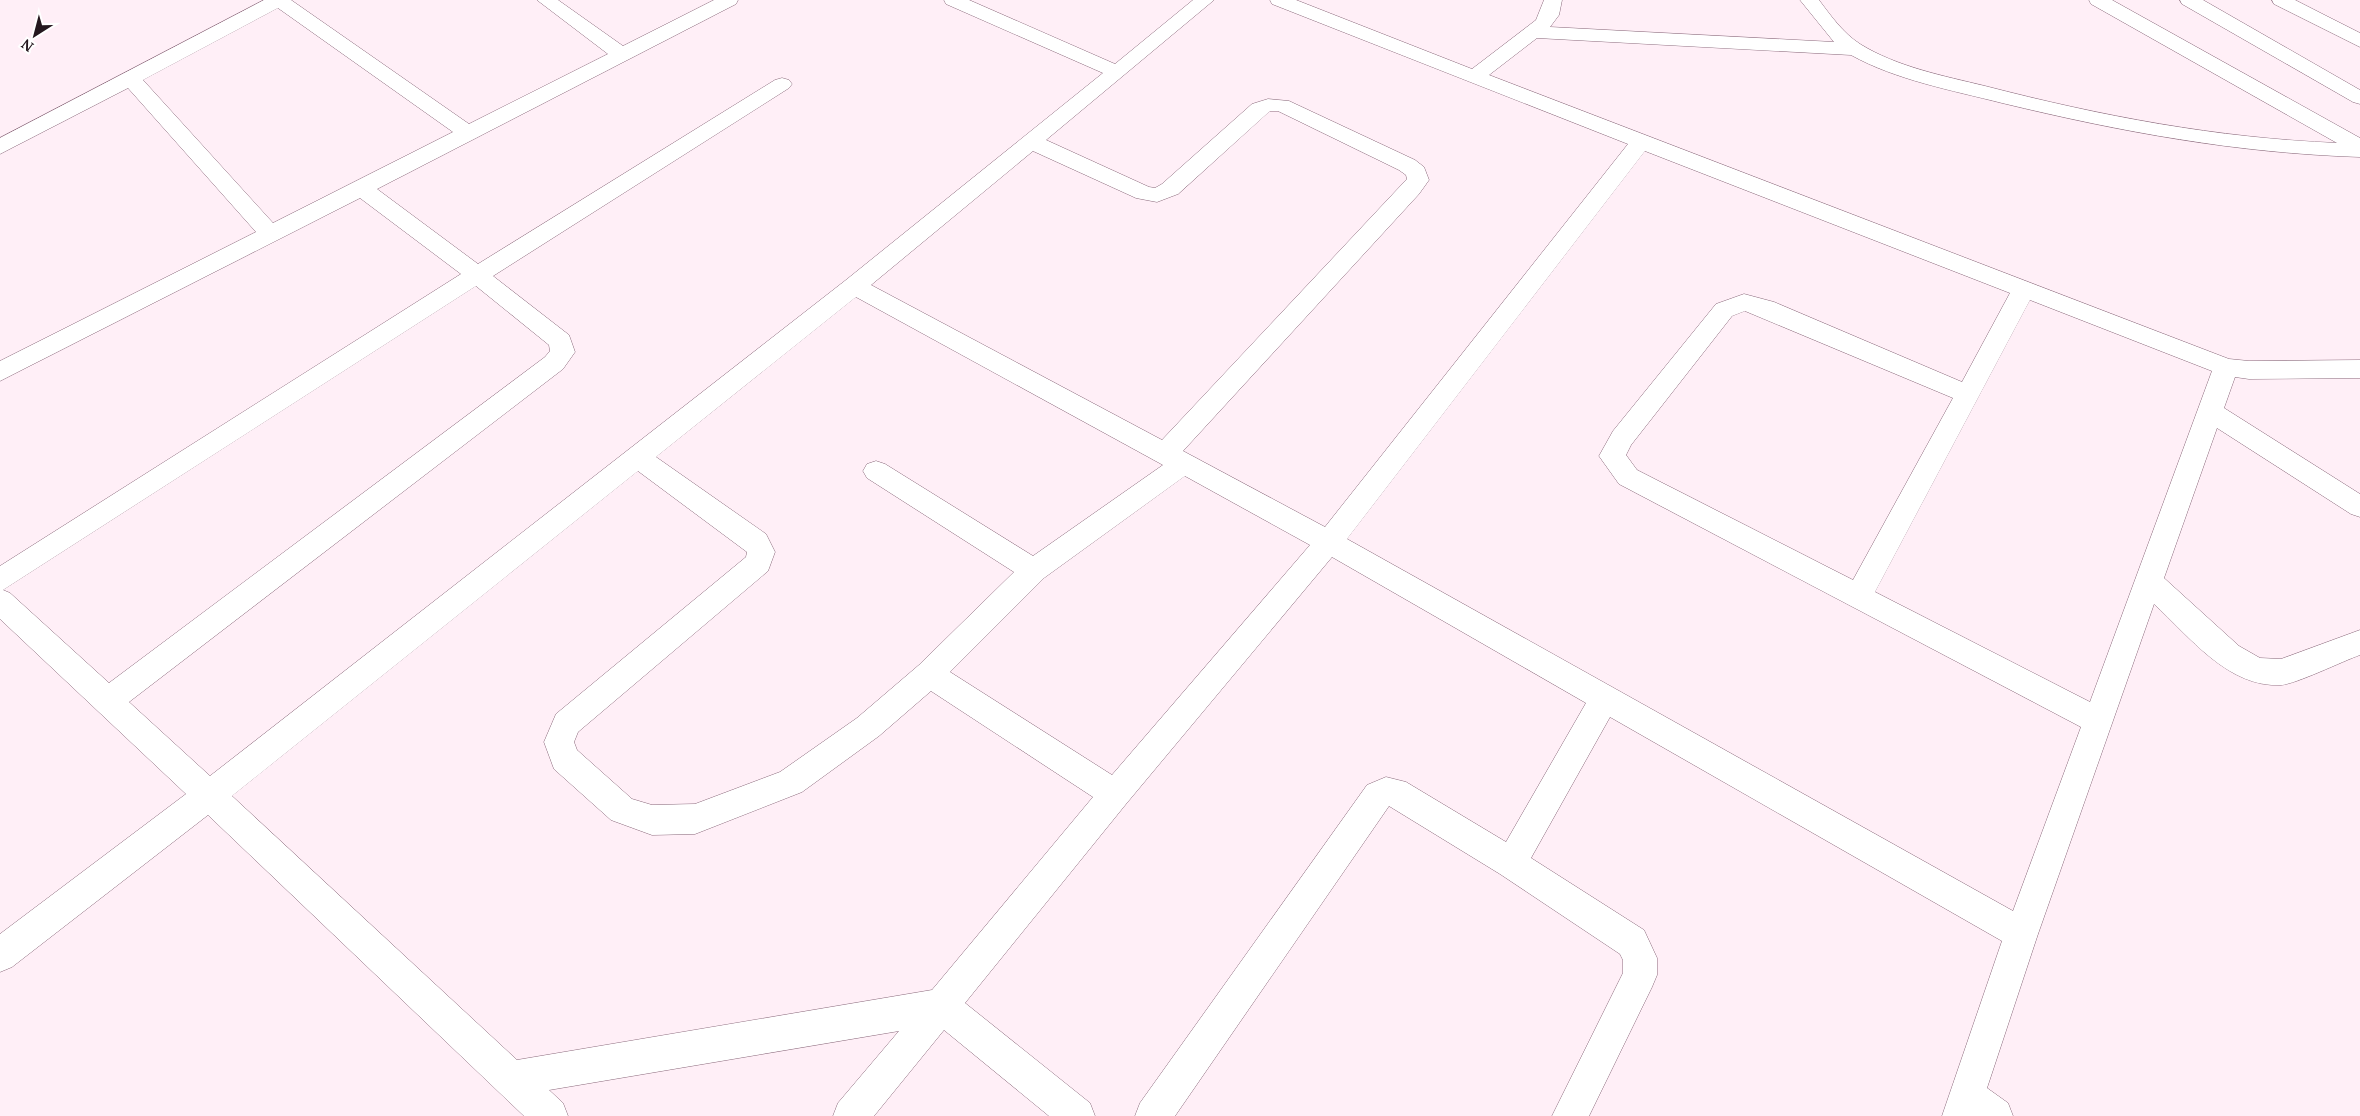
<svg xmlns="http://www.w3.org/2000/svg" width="2360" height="1116" viewBox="0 0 2360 1116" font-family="'PT Serif',serif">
<rect width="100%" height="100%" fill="#ffeff7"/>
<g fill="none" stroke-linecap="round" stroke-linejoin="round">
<defs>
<g id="minor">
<path d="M264,0H291L469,124L608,54L537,0H558L623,46L714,0H738L736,4L377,189L478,264L775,80L782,78L789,80L792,84L789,88L493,276L569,335L575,352L563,369L129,702L210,776L846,280L1103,73L946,4L944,0H969L1115,64L1193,0H1214L1046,140L1149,187L1155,188L1162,184L1252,104L1268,99L1289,101L1415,160L1424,167L1429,180L1419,194L1183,451L1325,527L1628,144L1272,4L1270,0H1296L1472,69L1536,20L1544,0H1562L1559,15L1550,27L1834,42L1800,0H1819C1831,16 1843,33 1860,44C1897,67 1944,76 1985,86C2101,116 2217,138 2337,143L2091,4L2089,0H2112L2360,138V157C2236,153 2122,132 2002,103C1951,90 1896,80 1851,55L1537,38L1489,75L2229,359L2249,361L2360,360V378L2249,379L2235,377L2224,408L2360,494V517L2351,514L2217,428L2164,578L2239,646L2260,658L2281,659L2360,630V655C2343,661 2296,684 2281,685C2228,688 2189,636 2154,604L2038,934L1987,1088L2008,1103L2013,1116H1942L2002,941L1610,717L1531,858L1644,930L1657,958V975L1652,987L1589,1116H1552L1623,973V960L1620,954L1500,874L1389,806L1175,1116H1135L1140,1103L1367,785L1386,777L1406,782L1506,842L1586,703L1332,557L1126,804L965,1003L1090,1103L1095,1116H1049L944,1030L874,1116H833L838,1103L899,1031L549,1090L563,1103L568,1116H524L208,815L12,967L0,972V934L186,794L0,619V566L461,274L360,198L0,381V361L256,232L128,88L0,154V138ZM278,8L453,132L273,223L143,80ZM1270,111H1278L1399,170L1406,175L1407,179L1162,440L871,285L1033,151L1136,198L1157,202L1178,194ZM1645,151L2010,293L1962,382L1774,302L1744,294L1716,304L1613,431L1599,456L1619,484L2081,727L2013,911L1347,539ZM476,286L549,345L550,351L545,357L109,683L10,593L3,590ZM856,297L1163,465L1033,556L885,464L876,461L867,464L863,471L867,478L1014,572L919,665L857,718L780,772L695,804L652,805L632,799L577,750L574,742L578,732L768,571L775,552L766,534L656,457ZM2030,300L2212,371L2090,702L1875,592ZM1745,311L1953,398L1853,580L1637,470L1626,455L1631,445L1732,316ZM638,471L747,552L746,557L556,714L544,742L554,769L611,820L652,835L695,834L802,792L879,736L931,691L1093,797L932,990L517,1060L232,796ZM1185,476L1310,545L1112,775L950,672L1044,578Z"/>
<polygon points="2180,0 2203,0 2360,90 2360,104 2353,102 2182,4"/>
<polygon points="2272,0 2295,0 2360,33 2360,47 2274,4"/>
</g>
</defs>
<use href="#minor" stroke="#89687a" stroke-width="1"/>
<use href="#minor" fill="#fff" fill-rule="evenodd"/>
</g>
<g transform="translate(35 35) rotate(216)" stroke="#ffffff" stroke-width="4" paint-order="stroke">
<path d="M0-4L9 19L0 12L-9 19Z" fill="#24171e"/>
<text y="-8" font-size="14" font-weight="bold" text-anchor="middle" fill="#24171e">N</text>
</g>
</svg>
